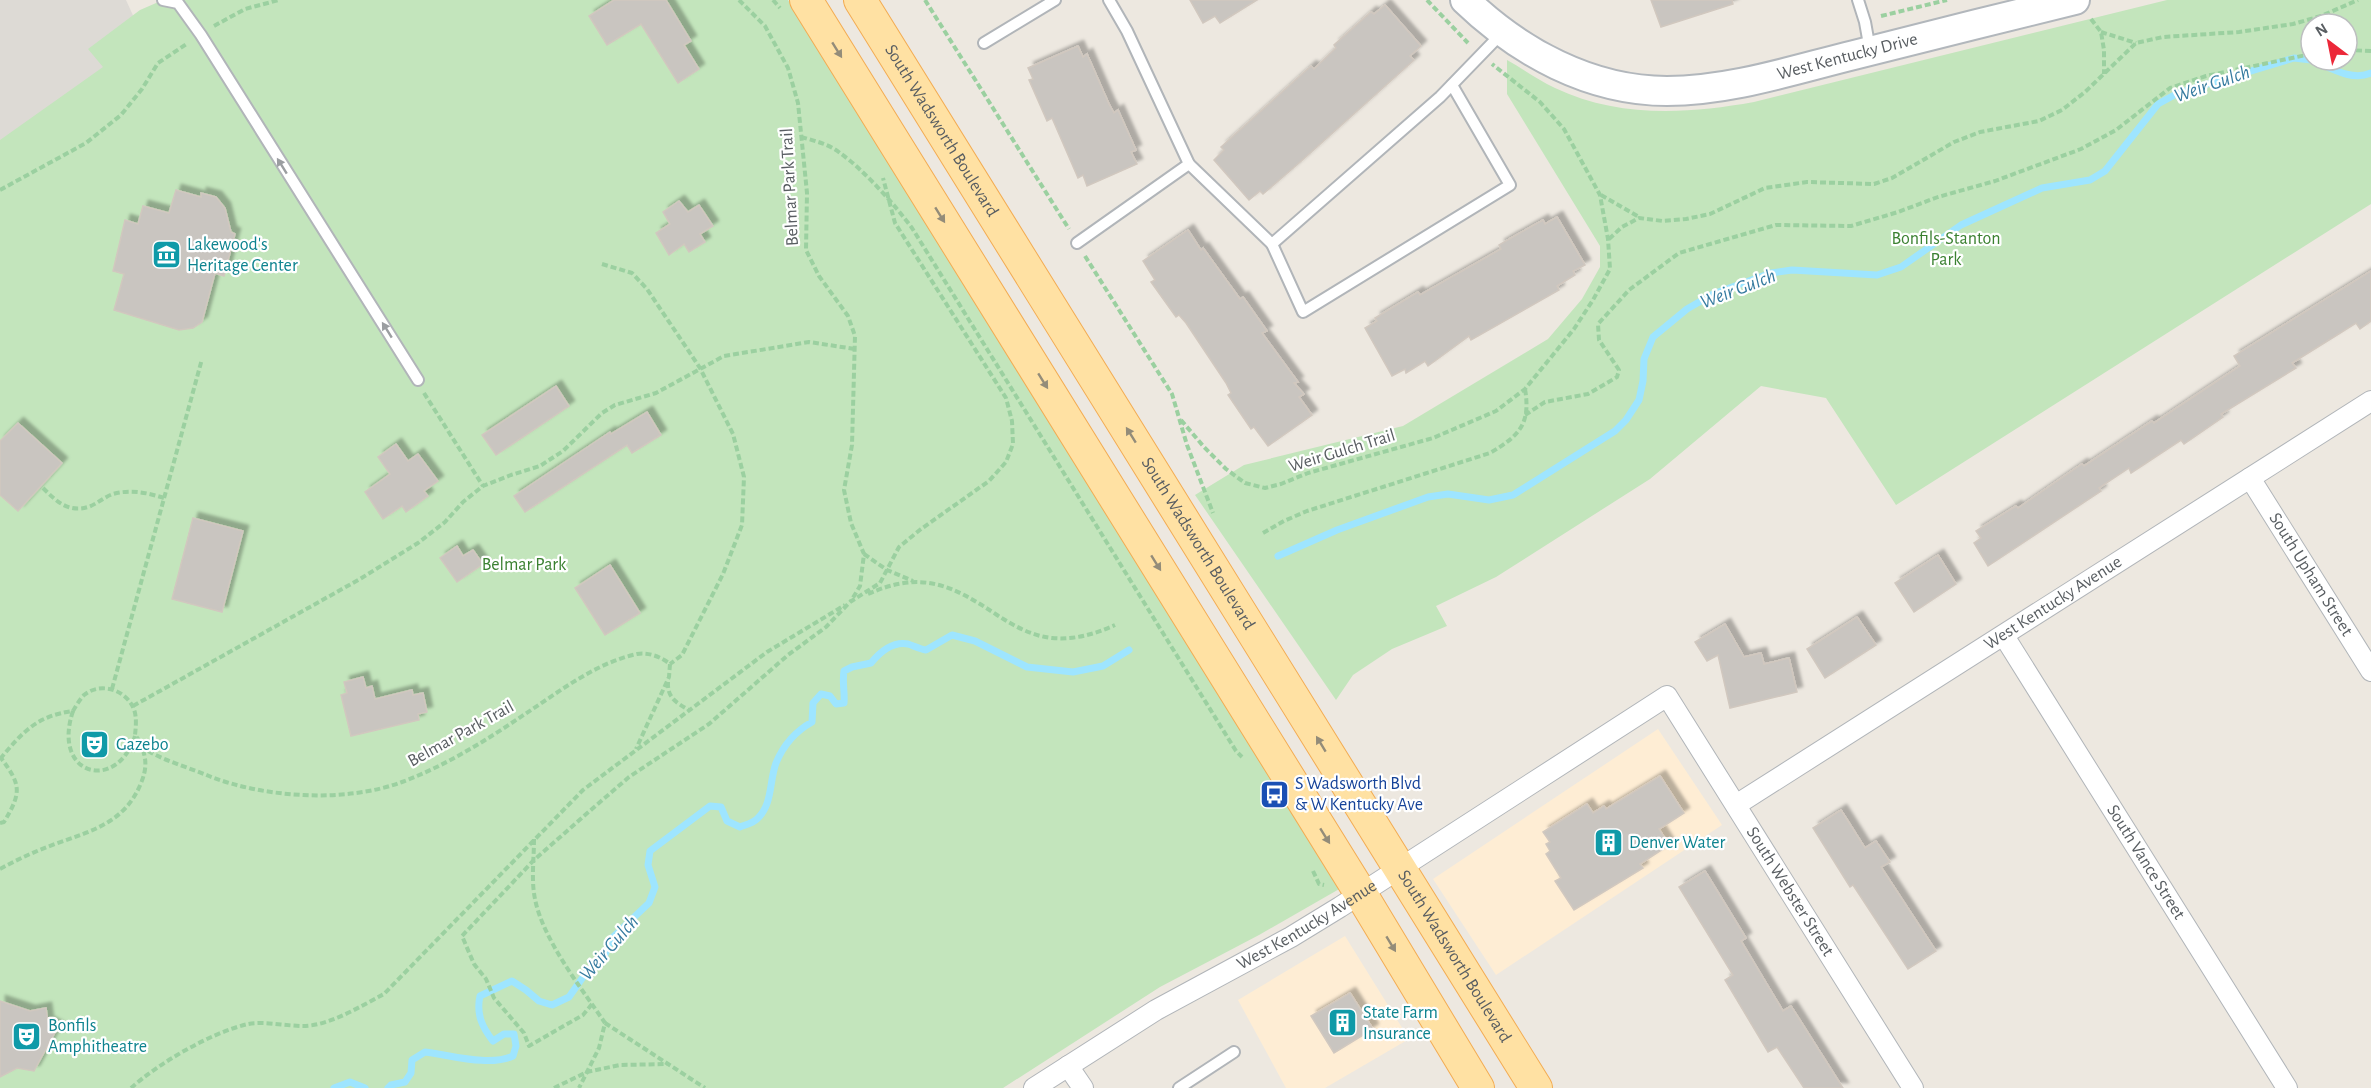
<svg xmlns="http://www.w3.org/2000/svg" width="2371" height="1088" viewBox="0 0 2371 1088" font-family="'Alegreya Sans',sans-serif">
<defs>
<filter id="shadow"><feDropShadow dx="5.5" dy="-5.5" stdDeviation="1.5" flood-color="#0004"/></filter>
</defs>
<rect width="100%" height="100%" fill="#ede8e0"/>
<g fill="#feedd4">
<polygon points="1658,729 1722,825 1496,975 1433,879"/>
<polygon points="1345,936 1409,1039 1325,1088 1286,1088 1238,1000"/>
</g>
<polygon fill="#dddad5" points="0,0 126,0 146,44 0,145"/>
<g fill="#c3e5bc" fill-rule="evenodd">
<polygon points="163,0 788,0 1341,888 1259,935 1160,987 1003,1088 0,1088 0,140 103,67 88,49 140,10"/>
<path d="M2167,0H2371V204L1896,505L1826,398L1761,386L1650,479L1496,577L1436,606L1447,626L1392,649L1353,675L1336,700L1195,495L1244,465L1403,426L1548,339L1582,299L1600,267V246L1507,94V60C1523,69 1538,80 1555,88C1618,118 1687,114 1754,102ZM2311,24H2347V60H2311Z"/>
</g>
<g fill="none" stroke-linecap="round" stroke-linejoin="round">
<g stroke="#9ee5ff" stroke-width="7">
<path d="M2312,60C2329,67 2352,82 2371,73"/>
<polyline points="1278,556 1337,530 1428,497 1448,494 1489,500 1513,495 1615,431 1626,420 1639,400 1643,381 1644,359 1653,337 1687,309 1713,294 1771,273 1792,270 1877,275 1901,267 1961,225 2042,188 2090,180 2105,171 2158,104 2178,93 2294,58 2311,60"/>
<polyline points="334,1088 350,1082 365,1088"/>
<path d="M388,1088L391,1085L405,1082L411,1073L412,1060L425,1052C451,1055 489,1067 513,1056L516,1046L514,1034H504L493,1041C482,1027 476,1014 480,996L512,981L526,990L539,1001L552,1005L569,997L588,970L602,962L612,938L649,903L655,887L648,865L650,851L710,806L721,807L727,821L740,827C745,825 753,823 757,819C773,804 769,782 776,763C783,746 796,731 812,722L813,703L821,694L830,696L836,704L844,703C845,692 842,682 844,671L852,667L871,663C880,652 892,641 908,644C914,646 920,649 926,650L952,635L975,641L1027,667L1073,672L1103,666L1129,650"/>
</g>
</g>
<g fill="#c9c5c0" stroke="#d1c8bf" stroke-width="1.5" filter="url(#shadow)">
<polygon points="614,0 666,0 691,41 684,45 699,69 678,83 641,24 607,45 589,16"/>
<polygon points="1190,0 1257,0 1220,23 1215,16 1203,23"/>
<polygon points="1651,0 1732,0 1733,4 1661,27"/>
<polygon points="1385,5 1421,46 1410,56 1414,60 1299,163 1263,194 1260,191 1249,200 1214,160 1224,150 1221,147 1311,66 1314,69 1336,48 1334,45 1371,12 1374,14"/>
<polygon points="1078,46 1083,57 1087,54 1109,104 1114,113 1118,110 1136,150 1131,152 1137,164 1087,186 1083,175 1078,178 1052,118 1047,121 1029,80 1033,79 1028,68"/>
<polygon points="176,190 201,197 201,193 216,197 225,208 231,232 235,234 224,276 215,273 202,322 193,328 179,330 114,310 124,274 113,271 125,220 138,224 143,206 169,213"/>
<polygon points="679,201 688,212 699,205 713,226 700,234 705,242 689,252 684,244 669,255 656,233 670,224 663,212"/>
<polygon points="1557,217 1585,265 1573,271 1575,275 1557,286 1559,290 1471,340 1469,336 1428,366 1425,361 1406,373 1405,369 1392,376 1365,328 1377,321 1375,318 1418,292 1420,295 1501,249 1499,245 1511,238 1543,220 1545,224"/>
<polygon points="1188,230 1201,250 1203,248 1240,299 1243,297 1267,331 1262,333 1298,382 1294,383 1304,394 1299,397 1312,415 1268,446 1254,427 1251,429 1228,395 1231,393 1226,383 1186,323 1179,315 1176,317 1151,282 1155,280 1143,261"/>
<polygon points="2371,271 2371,321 2360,329 2356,323 2337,335 2292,363 2296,368 2221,414 2223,417 2184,444 2181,440 2131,473 2129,468 2099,488 2101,491 1988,566 1974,543 1981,538 1976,531 2016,506 2018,508 2082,464 2084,466 2152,421 2154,423 2240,366 2234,356"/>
<polygon points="556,386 569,406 496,455 482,435"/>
<polygon points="647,412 661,435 632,453 627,445 525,512 514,496 610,432 611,434"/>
<polygon points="18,423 62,463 18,511 0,495 0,441"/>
<polygon points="396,444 408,461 418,454 438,481 424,491 428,496 406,512 402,506 383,519 365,492 390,474 378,457"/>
<polygon points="193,518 243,531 222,612 172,599"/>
<polygon points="457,546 463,556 473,550 483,564 457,582 440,558"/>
<polygon points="1938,555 1956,584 1914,612 1895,583"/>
<polygon points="610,565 640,613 605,635 575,588"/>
<polygon points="1857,617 1876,645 1825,678 1807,649"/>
<polygon points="1725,624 1744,657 1761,653 1764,664 1789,658 1797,692 1730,708 1718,655 1707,661 1695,642"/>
<polygon points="363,677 366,688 372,686 375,699 412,690 413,695 423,693 427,712 418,714 419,720 351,736 341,695 347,693 344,682"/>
<polygon points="1660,776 1684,813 1659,829 1669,845 1640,864 1643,868 1574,910 1555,881 1561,878 1546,854 1550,851 1546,844 1550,842 1543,832 1587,804 1593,813 1604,806 1606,809"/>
<polygon points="1841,810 1865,848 1876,841 1890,862 1881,867 1936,951 1908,969 1853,885 1850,887 1813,828"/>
<polygon points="1705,871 1746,938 1741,941 1783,1011 1791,1006 1843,1088 1804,1088 1777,1047 1768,1052 1725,980 1733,975 1679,887"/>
<polygon points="1350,993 1373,1029 1334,1053 1311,1016"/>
<polygon points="0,1001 30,1011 46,1008 48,1022 58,1027 34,1071 17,1068 0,1077"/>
</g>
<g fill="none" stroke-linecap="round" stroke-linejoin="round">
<defs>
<g id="lane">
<polyline points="163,0 178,3 201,35 418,380"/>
<polyline points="1109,0 1127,31 1189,164 1272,244 1440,97 1502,33"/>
<polyline points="1858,0 1865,22 1870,50"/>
<polyline points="984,43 1055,0"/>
<polyline points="1077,243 1189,164"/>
<polyline points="1272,244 1303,312 1510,185 1452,85"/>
<polyline points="1179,1088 1234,1052"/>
</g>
<g id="street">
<path id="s1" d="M2250,478L2371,671"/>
<path id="s2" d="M2004,636L2287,1088"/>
<path id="s3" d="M1736,805L2371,401"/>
<polyline points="1068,1066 1083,1088"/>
<path id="s4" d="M1034,1088L1156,1010L1291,937L1340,907L1667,696L1913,1088"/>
</g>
<g id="secondary">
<path id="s5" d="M1465,0C1519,52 1590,91 1667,91C1730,91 1793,70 1854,55C1928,36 2001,18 2075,0"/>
</g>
<g id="primary">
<polyline points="806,0 1361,894 1478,1088"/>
<path id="s6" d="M860,0L1536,1088"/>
</g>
</defs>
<use href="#lane" stroke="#b1b5b9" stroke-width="14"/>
<use href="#street" stroke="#b1b5b9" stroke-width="22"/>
<use href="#secondary" stroke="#b2b7bc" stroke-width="32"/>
<use href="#primary" stroke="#f3ac53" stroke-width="34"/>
<g stroke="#9bd0a0" stroke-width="4" stroke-dasharray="6 3" stroke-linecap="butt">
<polyline points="739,0 765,26 788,68 798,103 807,193 806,250 819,276 848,316 855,336 852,445 844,490 851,523 864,554 860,586 851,601"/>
<polyline points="773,0 780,8"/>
<polyline points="925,0 1069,229"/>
<polyline points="1427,0 1468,43"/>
<polyline points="1881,16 1947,0"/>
<polyline points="2091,19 2101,32 2104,50 2104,74"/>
<polyline points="214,26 245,9 279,0"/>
<polyline points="2101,32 2136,43"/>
<polyline points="2347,50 2371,51"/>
<path d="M801,137C815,141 829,144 840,153C864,170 895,205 912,228L1236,751L1242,757"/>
<polyline points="0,190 86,143 121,115 142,89 158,63 188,43"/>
<polyline points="1601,195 1639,217"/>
<polyline points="1609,239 1622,227 1639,218 1663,221 1686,219 1710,214 1765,188 1807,182 1874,184 1892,178 1954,142 1980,132 2039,121 2062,110 2085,92 2136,43 2163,37 2239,32 2293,24 2321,16 2358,0"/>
<polyline points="1085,256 1172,394 1187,445 1213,513"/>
<polyline points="602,264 632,273 647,289 700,368 733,434 744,477 742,525 723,574 682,655 670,664"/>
<polyline points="424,393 483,486"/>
<polyline points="1525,415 1545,402 1588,394 1617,377 1619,370 1599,340 1598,324 1629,290 1679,253 1776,225 1851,226 1898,212 1938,197 1995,181 2081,149 2116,130 2170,88 2206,76 2311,54"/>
<polyline points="1181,420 1204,447 1226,469 1245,483 1265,488 1281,484 1308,473 1433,438 1496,411 1525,389 1574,329 1593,300 1610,269 1608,239 1600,195 1564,129 1540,102 1492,64"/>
<path d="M43,488C56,501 68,513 88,507C97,504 104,497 113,494C131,489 148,493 164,498"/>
<path d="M1263,533L1284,521L1307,511L1490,453C1519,436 1531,424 1525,389"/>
<polyline points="864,554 887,570 913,581"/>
<path d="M868,594C922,570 952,585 997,615C1014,626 1032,636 1052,638C1075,640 1095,634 1115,625"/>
<path d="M668,682C667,698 677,703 689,710"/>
<polyline points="112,689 202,359"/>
<polyline points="133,706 360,579 418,543 445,522 463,502 483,486 511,475 540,466 563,451 602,413 615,405 656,393 724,356 809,342 855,349"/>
<path d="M73,711C51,776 117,793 135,736"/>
<path d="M0,759C23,732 36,716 73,711C76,706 80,699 84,695C100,682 124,689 133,707C137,715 136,726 135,735C140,741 144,748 150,752C168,762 190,768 209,776C264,798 346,803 402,782C445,766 487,740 525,714C559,692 595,663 637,654C649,652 661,657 670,664L669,677L636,749"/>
<path d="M0,823L4,822C22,792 21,785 1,758"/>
<path d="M534,839C534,859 531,880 535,899C543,940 582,989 605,1023L599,1048L579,1088"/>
<path d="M0,869C18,859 36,851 55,844C91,831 125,823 141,783C147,769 147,757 140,744"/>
<polyline points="1313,871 1319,884 1324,885"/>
<polyline points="592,1004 583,1015 529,1046 524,1033 494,998 486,979 474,964 462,936 534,860 592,809 629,777 709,724 788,655 826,627 850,602 880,583 899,547 921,529 989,481 1006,462 1013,444 1012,421 1006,398 895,223 883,178"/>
<polyline points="605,1023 705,1088"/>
<path d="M131,1088C159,1063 210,1033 248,1024C265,1021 285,1026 303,1026C329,1026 361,1006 384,994L583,790L767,652L845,605"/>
<polyline points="554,1088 587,1072 620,1065 667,1064"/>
</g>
<use href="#lane" stroke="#fff" stroke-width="10"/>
<use href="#street" stroke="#fff" stroke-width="20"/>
<use href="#secondary" stroke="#fff" stroke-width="28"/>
<use href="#primary" stroke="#ffe1a3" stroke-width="32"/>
</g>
<defs><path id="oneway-solid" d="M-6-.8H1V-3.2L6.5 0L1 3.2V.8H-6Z" transform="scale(1.5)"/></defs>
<g fill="#938c79">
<use href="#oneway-solid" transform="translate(837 50) rotate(58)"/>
<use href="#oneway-solid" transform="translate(940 215) rotate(58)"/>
<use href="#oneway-solid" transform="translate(1043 381) rotate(58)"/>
<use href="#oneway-solid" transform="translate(1131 435) rotate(-122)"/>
<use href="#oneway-solid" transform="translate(1156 563) rotate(58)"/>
<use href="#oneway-solid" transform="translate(1321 744) rotate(-121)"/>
<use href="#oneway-solid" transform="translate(1325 836) rotate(58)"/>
<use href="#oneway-solid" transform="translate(1391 944) rotate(59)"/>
</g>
<g fill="#9b9ea1">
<use href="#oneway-solid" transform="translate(282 166) rotate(-122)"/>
<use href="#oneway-solid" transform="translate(387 330) rotate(-122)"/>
</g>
<defs>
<symbol id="museum-square" viewBox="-11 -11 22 22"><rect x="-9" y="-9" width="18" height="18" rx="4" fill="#0f9aa8" stroke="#fff"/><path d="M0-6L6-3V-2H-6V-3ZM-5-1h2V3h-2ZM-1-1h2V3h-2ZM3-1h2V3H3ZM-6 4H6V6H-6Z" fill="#fff"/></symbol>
<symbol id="theatre-square" viewBox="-11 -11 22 22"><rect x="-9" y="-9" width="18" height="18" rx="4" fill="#0f9aa8" stroke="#fff"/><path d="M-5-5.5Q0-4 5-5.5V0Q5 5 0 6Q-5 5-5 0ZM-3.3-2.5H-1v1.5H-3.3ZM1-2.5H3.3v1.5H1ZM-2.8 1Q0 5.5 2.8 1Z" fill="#fff"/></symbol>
<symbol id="bus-square" viewBox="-11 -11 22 22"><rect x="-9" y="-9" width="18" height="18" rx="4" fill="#1a4fb4" stroke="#fff"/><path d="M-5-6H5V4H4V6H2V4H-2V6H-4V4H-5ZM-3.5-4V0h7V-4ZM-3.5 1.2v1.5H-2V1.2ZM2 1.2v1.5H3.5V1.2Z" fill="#fff"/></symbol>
<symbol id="building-square" viewBox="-11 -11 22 22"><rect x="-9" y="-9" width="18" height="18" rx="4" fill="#0f9aa8" stroke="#fff"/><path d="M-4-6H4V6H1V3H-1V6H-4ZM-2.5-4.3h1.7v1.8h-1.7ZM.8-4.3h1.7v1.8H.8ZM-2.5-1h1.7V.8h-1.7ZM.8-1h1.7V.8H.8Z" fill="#fff"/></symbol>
</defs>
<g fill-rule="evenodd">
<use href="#museum-square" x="150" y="238" width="33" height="33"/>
<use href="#theatre-square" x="78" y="728" width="33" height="33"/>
<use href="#bus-square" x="1258" y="778" width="33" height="33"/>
<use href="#building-square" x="1592" y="826" width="33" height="33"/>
<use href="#building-square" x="1326" y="1006" width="33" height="33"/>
<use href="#theatre-square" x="10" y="1020" width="33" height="33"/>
</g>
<g text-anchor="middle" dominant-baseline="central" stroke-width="4.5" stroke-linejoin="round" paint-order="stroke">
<g font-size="18" fill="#595e62" stroke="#fff">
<text stroke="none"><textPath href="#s5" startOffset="411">West Kentucky Drive</textPath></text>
<text stroke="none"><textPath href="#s6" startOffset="154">South Wadsworth Boulevard</textPath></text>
<text transform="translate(790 187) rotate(-93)">Belmar Park Trail</text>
<text transform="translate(1342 451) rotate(-17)">Weir Gulch Trail</text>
<text stroke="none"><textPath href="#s6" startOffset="640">South Wadsworth Boulevard</textPath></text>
<text stroke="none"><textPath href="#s1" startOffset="114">South Upham Street</textPath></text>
<text stroke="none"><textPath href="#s3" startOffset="376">West Kentucky Avenue</textPath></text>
<text transform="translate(461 734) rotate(-29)">Belmar Park Trail</text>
<text stroke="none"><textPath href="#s2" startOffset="267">South Vance Street</textPath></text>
<text stroke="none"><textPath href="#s4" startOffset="976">South Webster Street</textPath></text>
<text stroke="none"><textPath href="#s4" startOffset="318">West Kentucky Avenue</textPath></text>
<text stroke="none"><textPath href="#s6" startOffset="1126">South Wadsworth Boulevard</textPath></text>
</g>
<g font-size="18" fill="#3b8131" stroke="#fff">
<text x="1946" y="239">Bonfils-Stanton<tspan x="1946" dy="21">Park</tspan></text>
<text x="524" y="565">Belmar Park</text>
</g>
<g font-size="18" fill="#0d838f" stroke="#fff" text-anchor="start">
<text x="187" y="245">Lakewood's<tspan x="187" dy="21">Heritage Center</tspan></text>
<text x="116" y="745">Gazebo</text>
<text x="1629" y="843">Denver Water</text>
<text x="1363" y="1013">State Farm<tspan x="1363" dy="21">Insurance</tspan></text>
<text x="48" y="1026">Bonfils<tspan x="48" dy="21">Amphitheatre</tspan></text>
</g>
<g font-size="18" fill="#164399" stroke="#fff" text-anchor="start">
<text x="1295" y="784">S Wadsworth Blvd<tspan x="1295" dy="21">&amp; W Kentucky Ave</tspan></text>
</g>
<g font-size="20" font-style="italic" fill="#367ba0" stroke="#fff">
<text transform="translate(2212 84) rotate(-19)">Weir Gulch</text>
<text transform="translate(1738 289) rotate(-21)">Weir Gulch</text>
<text transform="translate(609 948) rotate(-49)">Weir Gulch</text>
</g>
</g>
<g transform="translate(2329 42) rotate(328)"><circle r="28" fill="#ffffff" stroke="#bdbfc0" stroke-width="1.5"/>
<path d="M0-4.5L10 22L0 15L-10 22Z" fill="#ec2839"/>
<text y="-9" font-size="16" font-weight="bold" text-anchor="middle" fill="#595e62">N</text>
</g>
</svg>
